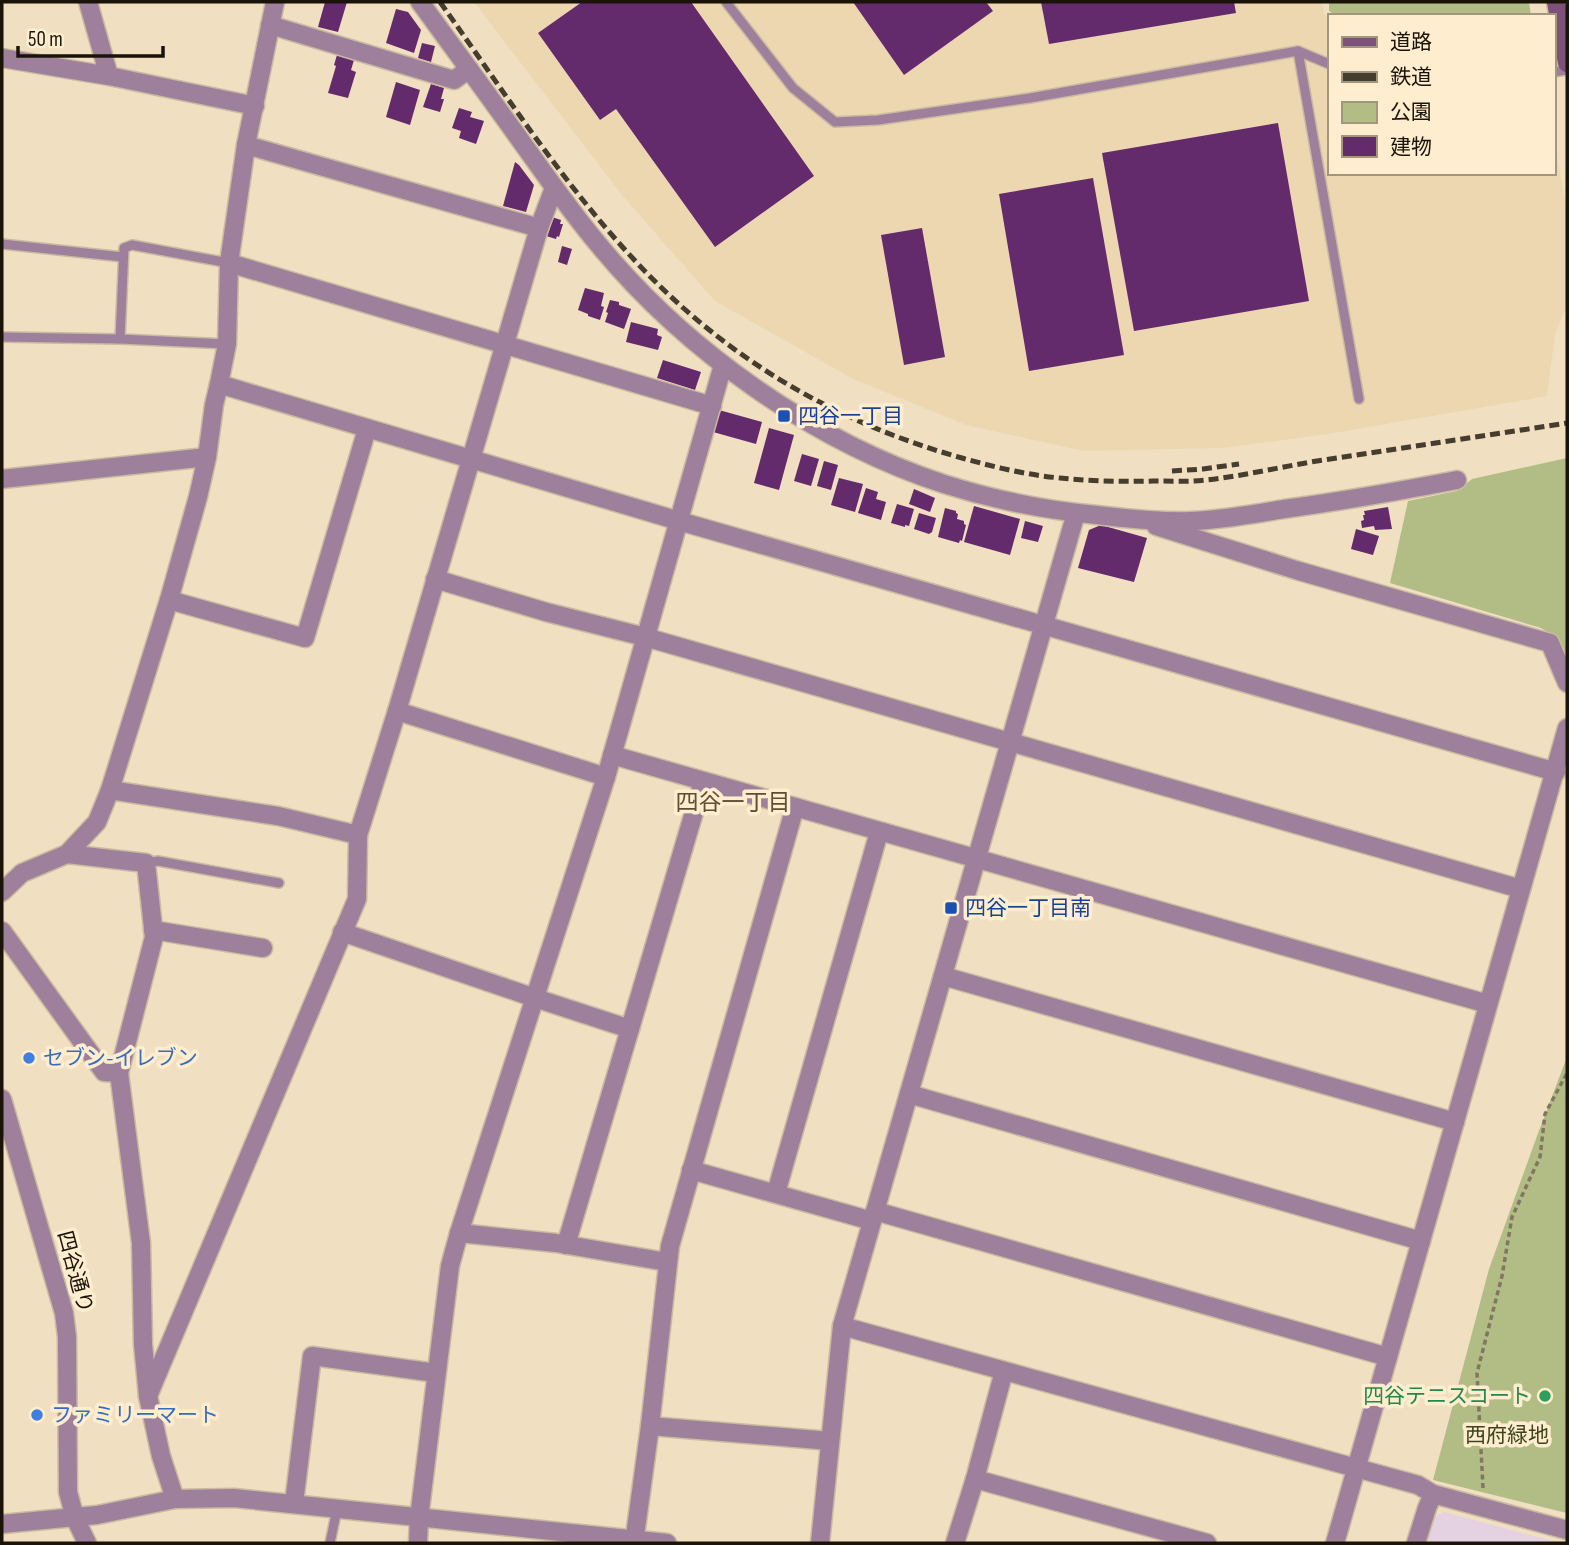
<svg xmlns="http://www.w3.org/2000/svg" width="1569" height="1545" viewBox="0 0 1569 1545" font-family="'Sofia Sans Condensed','Noto Sans JP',sans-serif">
<rect width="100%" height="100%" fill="#f1dfc1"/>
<polygon fill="#ecd7b1" points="474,2 1323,2 1324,14 1329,18 1329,173 1553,173 1553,134 1567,212 1567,305 1555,335 1547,396 1328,434 1222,448 1084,451 966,425 853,379 715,301 622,195"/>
<polygon fill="#e4d1e2" points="1444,1512 1560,1543 1424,1543 1432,1518"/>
<g fill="#b1bd85">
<polygon points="1329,2 1529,2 1531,16 1337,16 1329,11"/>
<polygon points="1567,458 1567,664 1556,638 1541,628 1390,583 1408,501 1457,491 1472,479"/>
<polygon points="1567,1057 1567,1513 1433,1480 1489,1269 1537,1136"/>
</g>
<g fill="#632a6c">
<polygon points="325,2 347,2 338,32 318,27"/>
<polygon points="582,2 691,2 814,176 715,247 616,109 600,120 538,33"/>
<polygon points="853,2 986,2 993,11 904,75"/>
<polygon points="1041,2 1234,2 1236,13 1049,44"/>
<polygon points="396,9 408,12 421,30 414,53 386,43"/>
<polygon points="422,43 435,46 431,62 418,58"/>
<polygon points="337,55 354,60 351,70 356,72 348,98 328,93 336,66 334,65"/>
<polygon points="396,82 420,90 410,125 386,117"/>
<polygon points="431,84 444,88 441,99 444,99 440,112 423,107"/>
<polygon points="459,108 472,112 470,117 484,121 476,144 459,138 461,131 452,128"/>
<polygon points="1278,123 1309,301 1134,331 1102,153"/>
<polygon points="515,162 519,165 534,185 526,212 503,206"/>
<polygon points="1093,178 1124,355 1029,371 999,194"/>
<polygon points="552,217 561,220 560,224 563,224 559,237 557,236 556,239 546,236"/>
<polygon points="922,228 945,357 904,365 881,235"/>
<polygon points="562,246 572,249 567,265 558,262"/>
<polygon points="585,288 604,293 601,306 604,307 600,320 588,316 588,314 578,310"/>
<polygon points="610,300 619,302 619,305 631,309 624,329 605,322 608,313 606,312"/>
<polygon points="631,322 658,329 657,335 662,337 658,350 626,342"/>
<polygon points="663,360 701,372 695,390 657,378"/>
<polygon points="719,410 762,422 756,444 713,432"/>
<polygon points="769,428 794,435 779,490 754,483"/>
<polygon points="802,454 819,459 811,486 794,481"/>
<polygon points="824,461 838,465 831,490 817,486"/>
<polygon points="839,478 863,484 855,512 831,505"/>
<polygon points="866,488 878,492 876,499 886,502 881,520 858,513"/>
<polygon points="914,489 935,498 930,512 909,504"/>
<polygon points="897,504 914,509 909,526 905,525 905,527 891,523"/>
<polygon points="974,506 1020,519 1010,555 964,542"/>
<polygon points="1388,507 1392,529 1375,530 1374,526 1362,528 1361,521 1364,520 1363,515 1365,515 1364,511"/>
<polygon points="945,508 956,511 956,513 958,514 957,519 964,521 964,524 966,525 962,541 960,540 959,543 938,537"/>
<polygon points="919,513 936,518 932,532 929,534 914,529"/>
<polygon points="1025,521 1043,526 1038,542 1021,538"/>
<polygon points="1101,525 1147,538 1134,582 1078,568 1089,530"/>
<polygon points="1356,529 1379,536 1373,555 1351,549"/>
</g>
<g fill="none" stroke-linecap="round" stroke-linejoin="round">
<defs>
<g id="lane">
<polyline points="726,2 793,88 835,122 878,120 1030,98 1298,51 1329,64"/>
<polyline points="1298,51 1359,399"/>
<polyline points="1553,72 1567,70"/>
<polyline points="2,244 123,257"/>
<polyline points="2,337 120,339 227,344"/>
<polyline points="120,339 124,248 132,245 229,263"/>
<polyline points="146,863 158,861 279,883"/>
<polyline points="330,1543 337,1509"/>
</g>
<g id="street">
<polyline points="88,2 109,76 255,106"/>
<path d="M420,2C454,49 489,96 523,144C547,177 571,212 598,244C685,350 813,441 944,484C994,500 1045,510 1097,515C1129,519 1159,522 1191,521C1222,520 1253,514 1284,509C1342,501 1400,491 1457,480"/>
<polyline points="270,25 454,80 469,69"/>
<polyline points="2,58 109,76"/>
<polyline points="246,145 539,228"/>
<polyline points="554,188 539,228 397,711 606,777"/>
<polyline points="229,263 712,406"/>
<polyline points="219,384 679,521 1556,772"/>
<polyline points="2,479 207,457"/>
<polyline points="1156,526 1299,571 1550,643 1567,683"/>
<polyline points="435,579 546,612 645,637 1521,889"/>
<polyline points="169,600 305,638 367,429"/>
<polyline points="612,755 1488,1004"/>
<polyline points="110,790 278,816 358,835"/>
<polyline points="67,854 146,863 154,937 119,1073 141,1243 143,1344 148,1396 161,1456 175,1499"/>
<polyline points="2,892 22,873 67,854 97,822 110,790 169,600 198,497 207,457 214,405 219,384 227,344 229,263 246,145 275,2"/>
<polyline points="153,930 263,948"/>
<polyline points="2,931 104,1072 119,1073"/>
<polyline points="342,932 535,998 630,1029"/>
<polyline points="943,976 1455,1122"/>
<polyline points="909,1094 1421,1241"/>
<polyline points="2,1099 64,1313 67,1337 68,1492 75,1518 87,1543"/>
<polyline points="691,1170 872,1221"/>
<polyline points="776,1193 879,832"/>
<polyline points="875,1211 1388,1357"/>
<polyline points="459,1233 556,1243 667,1262"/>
<polyline points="566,1245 703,782"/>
<polyline points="842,1326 1356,1468 1418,1485 1433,1494 1567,1530"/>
<polyline points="148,1396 357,899 358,835 397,711"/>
<polyline points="650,1426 830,1441"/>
<polyline points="975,1479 1207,1543"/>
<polyline points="294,1503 312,1356 436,1373"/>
<polyline points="2,1524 97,1515 175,1499 234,1498 667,1543"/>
<polyline points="418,1543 419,1518 450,1266 459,1233 606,777 723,365"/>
<polyline points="634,1543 650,1426 670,1246 795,807"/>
<polyline points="820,1543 842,1326 1076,513"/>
<polyline points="955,1543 975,1479 1004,1371"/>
<polyline points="1335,1543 1567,728"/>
<polyline points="1416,1543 1427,1508 1433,1494"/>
</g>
<polyline id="secondary" points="1556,2 1567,63"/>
</defs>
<use href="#lane" stroke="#cabaa0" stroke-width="12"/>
<use href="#street" stroke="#cabaa0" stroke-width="21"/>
<use href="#secondary" stroke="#cabaa0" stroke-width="21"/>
<polyline stroke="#827662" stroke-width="3.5" stroke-dasharray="5 3.5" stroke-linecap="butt" points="1483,1488 1477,1373 1502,1276 1512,1217 1540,1157 1545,1114 1567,1073"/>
<use href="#lane" stroke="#9f809c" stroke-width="9"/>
<use href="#street" stroke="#9f809c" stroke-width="18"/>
<use href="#secondary" stroke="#7d517a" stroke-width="18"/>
<g stroke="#453d2e" stroke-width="5" stroke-dasharray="10 5" stroke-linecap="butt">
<path d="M440,2C500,86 557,175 627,252C719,354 830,421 962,458C994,467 1027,475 1060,478C1090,481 1122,482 1153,481C1170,481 1188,482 1206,480C1243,476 1280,467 1317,461C1401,448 1484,436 1567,423"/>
<polyline points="1172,471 1203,469 1239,464"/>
</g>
</g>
<g fill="#1a4fb4" stroke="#feedce" stroke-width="2.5">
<rect x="777" y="409" width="14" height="14" rx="3.5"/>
<rect x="944" y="901" width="14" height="14" rx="3.5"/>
</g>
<g fill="#3f7fe0" stroke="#feedce" stroke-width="2.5">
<circle cx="29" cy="1058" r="7"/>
<circle cx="37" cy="1415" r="7"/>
</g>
<circle fill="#2e9e5b" stroke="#feedce" stroke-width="2.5" cx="1545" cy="1396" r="7"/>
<g text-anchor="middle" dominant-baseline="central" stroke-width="7" stroke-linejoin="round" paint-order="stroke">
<g font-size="21" fill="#164399" stroke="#feedce" text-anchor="start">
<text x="798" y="416">四谷一丁目</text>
<text x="965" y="908">四谷一丁目南</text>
</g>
<g font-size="21" fill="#366cbe" stroke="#feedce" text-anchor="start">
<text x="43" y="1058">セブン-イレブン</text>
<text x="51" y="1415">ファミリーマート</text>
</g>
<g font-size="21" fill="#191308" stroke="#feedce">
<text transform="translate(75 1272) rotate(75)">四谷通り</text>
</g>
<g font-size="21" fill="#27864d" stroke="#feedce" text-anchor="end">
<text x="1531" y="1396">四谷テニスコート</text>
</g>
<g font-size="21" fill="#3d441c" stroke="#feedce">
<text x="1507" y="1435">西府緑地</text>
</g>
<g font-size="23" fill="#5e4f34" stroke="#feedce">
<text x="733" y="803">四谷一丁目</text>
</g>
</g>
<rect width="1569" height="1545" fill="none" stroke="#191308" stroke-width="7"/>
<rect x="1328" y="14" width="228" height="161" fill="#feedce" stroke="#a2967f" stroke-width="2"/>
<rect x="1342" y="37" width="35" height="10" fill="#7d517a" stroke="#a2967f" stroke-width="2"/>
<text x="1390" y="49" font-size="21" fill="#191308">道路</text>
<rect x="1342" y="72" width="35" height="10" fill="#453d2e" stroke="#a2967f" stroke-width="2"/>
<text x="1390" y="84" font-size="21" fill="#191308">鉄道</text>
<rect x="1342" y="102" width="35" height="21" fill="#b1bd85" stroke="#a2967f" stroke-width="2"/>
<text x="1390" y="119" font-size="21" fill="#191308">公園</text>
<rect x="1342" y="136" width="35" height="21" fill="#632a6c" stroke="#a2967f" stroke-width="2"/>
<text x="1390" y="154" font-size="21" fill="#191308">建物</text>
<path d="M18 46v10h145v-10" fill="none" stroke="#191308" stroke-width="3.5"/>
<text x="28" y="46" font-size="21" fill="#191308" stroke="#feedce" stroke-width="5" paint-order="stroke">50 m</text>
</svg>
